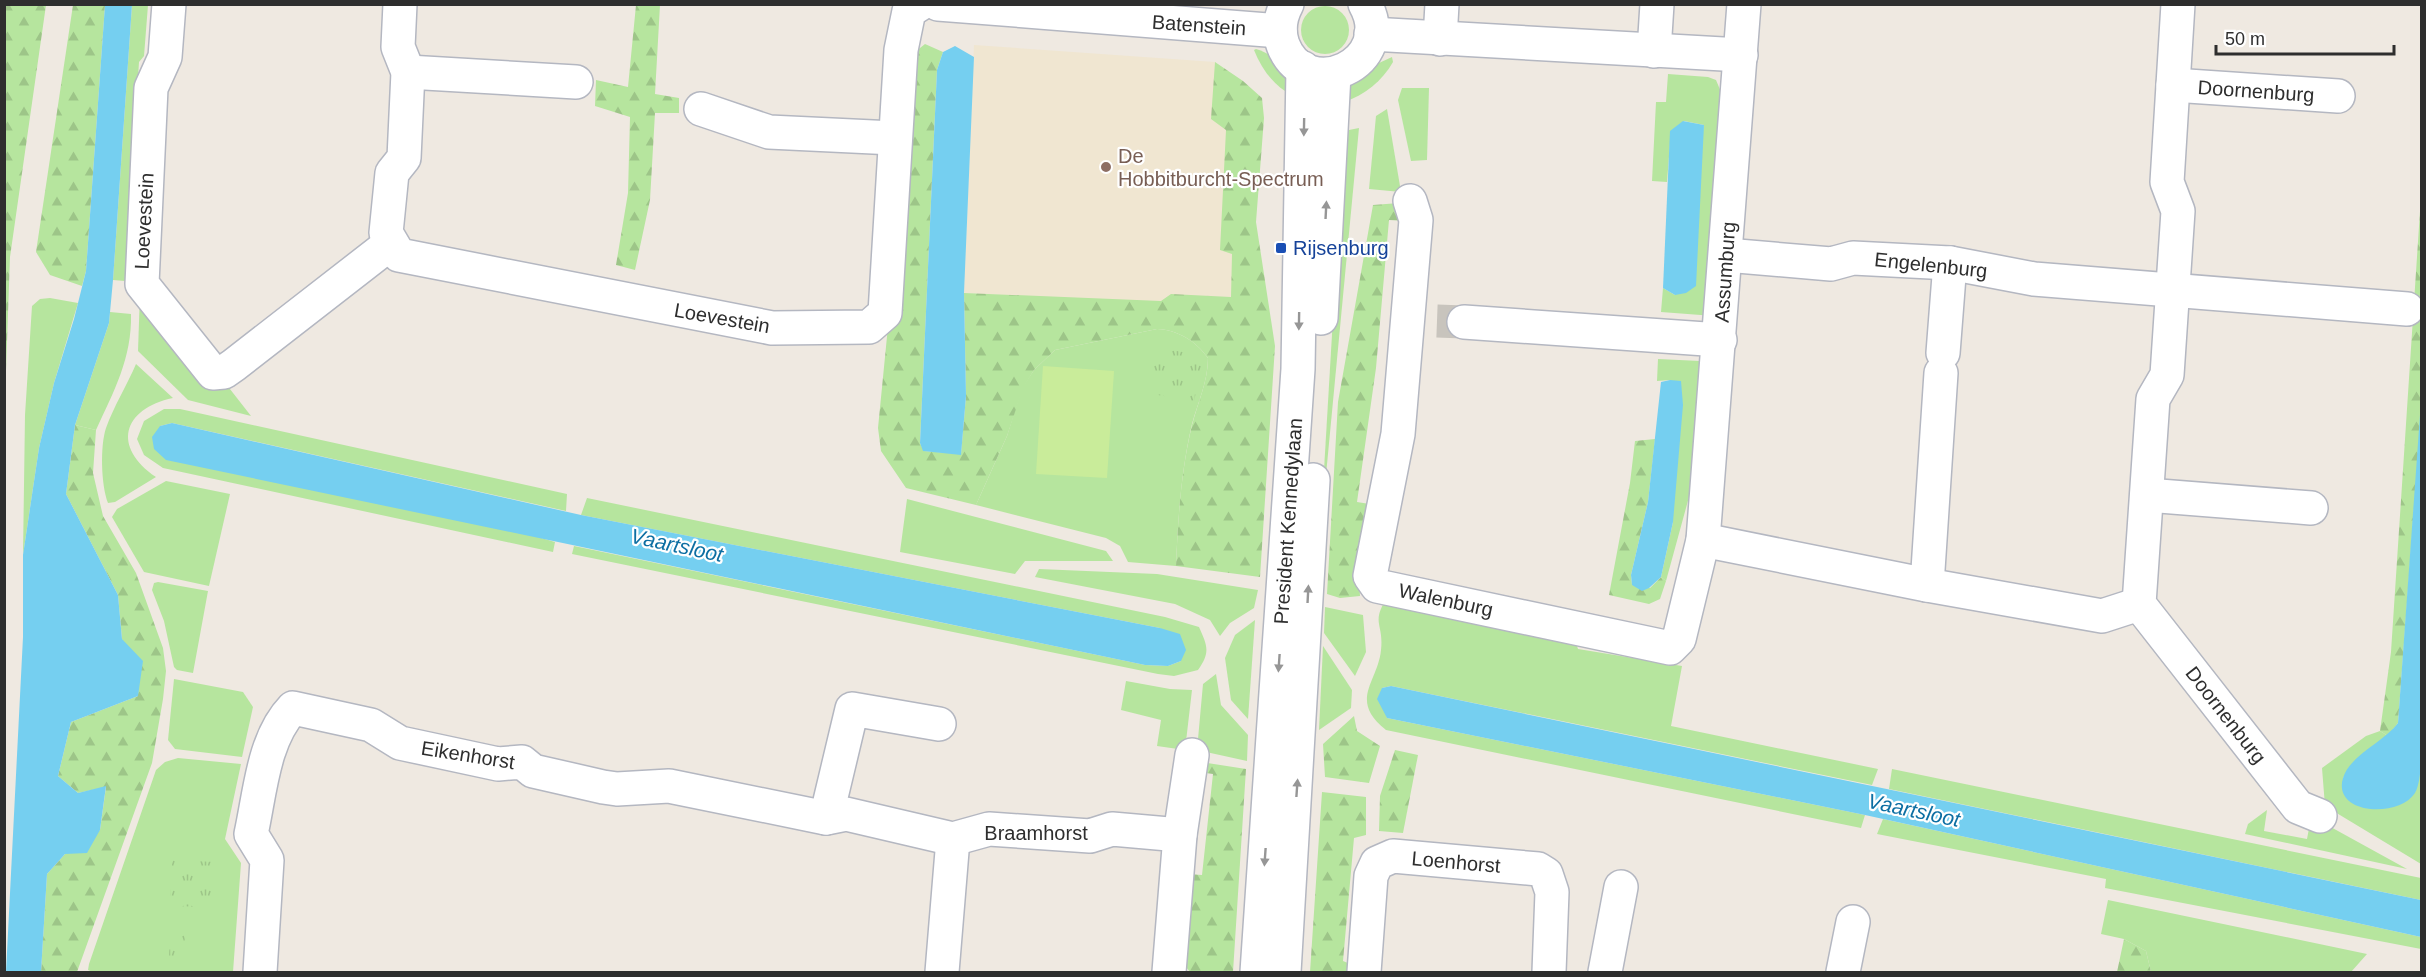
<svg xmlns="http://www.w3.org/2000/svg" width="2426" height="977" viewBox="0 0 2426 977" font-family="Arial,sans-serif">
<defs>
<pattern id="forest-firs" width="22" height="20" patternUnits="userSpaceOnUse" patternTransform="scale(1.5)"><rect width="22" height="20" fill="#b6e59e"/><path d="M5 1l3.5 6h-7zM16 11l3.5 6h-7z" fill="#9dc588"/></pattern>
<pattern id="park-tufts" width="24" height="20" patternUnits="userSpaceOnUse" patternTransform="scale(1.5)"><rect width="24" height="20" fill="#b6e59e"/><path d="M3 7l-1-3M5 7V3M7 7l1-3M15 17l-1-3M17 17v-4M19 17l1-3" fill="none" stroke="#9dc588"/></pattern>
</defs>
<rect width="100%" height="100%" fill="#efe9e1"/>
<polygon fill="#f0e6d1" points="974,45 1215,62 1244,91 1233,307 964,293"/>
<g fill="#b6e59e">
<polygon points="132,5 148,5 144,56 139,62 125,281 113,280"/>
<circle cx="1325" cy="30" r="24"/>
<path d="M1256,49C1280,56 1286,74 1293,96C1274,86 1262,70 1254,50Z"/>
<path d="M1392,57L1393,62C1382,81 1365,95 1344,102L1345,88L1366,69Z"/>
<polygon points="1668,74 1708,77 1716,80 1721,92 1714,316 1661,312 1663,288 1675,295 1704,125 1684,121 1671,131 1667,182 1652,181 1656,102 1666,102"/>
<polygon points="1402,88 1429,88 1427,160 1411,161 1398,100"/>
<polygon points="1387,109 1401,192 1369,189 1376,116"/>
<polygon points="1359,128 1320,538 1344,131"/>
<polygon points="140,293 226,384 251,416 188,400 138,351"/>
<polygon points="50,298 78,303 54,383 39,448 23,555 25,415 32,306 40,299"/>
<path d="M110,312L131,314C132,358 114,391 96,430L75,425L109,323Z"/>
<path d="M1157,329C1178,330 1196,341 1208,358C1208,381 1198,402 1192,424C1181,471 1178,518 1176,566L1128,562L1120,546L1106,538L976,505L1007,436L1022,388L1034,370L1055,350Z"/>
<polygon points="1658,359 1700,361 1689,497 1666,581 1661,577 1673,522 1670,380 1657,381"/>
<path d="M136,364L173,398C122,409 112,447 156,477L115,502L108,503C101,485 100,446 106,428C114,406 127,385 136,364Z"/>
<polygon points="164,409 180,409 567,494 566,511 172,423 160,426 555,542 553,552 163,468 144,455 137,439 144,421"/>
<polygon points="166,481 230,494 209,586 144,572 112,517 117,509"/>
<path d="M587,498L1165,617L1199,627C1207,645 1211,652 1198,670L1174,676L1158,674L572,554L574,546L1145,665L1168,666L1181,661L1160,628L581,515Z"/>
<polygon points="907,499 1106,551 1113,561 1025,561 1015,574 900,552"/>
<polygon points="1039,569 1157,574 1258,590 1254,608 1230,623 1220,636 1210,620 1175,604 1035,577"/>
<polygon points="158,582 208,591 193,673 177,670 174,667 164,621 152,590 154,583"/>
<path d="M1388,596L1574,637L1578,649L1682,666L1671,726L1878,769L1872,785L1391,686L1382,688L1387,718L1865,815L1861,828L1386,730C1348,700 1378,682 1381,650C1384,622 1370,624 1388,596Z"/>
<polygon points="1325,607 1363,615 1366,652 1355,676 1324,633"/>
<polygon points="1255,620 1248,719 1231,700 1225,658 1235,635"/>
<polygon points="1323,646 1352,690 1351,708 1319,730"/>
<polygon points="1216,674 1221,705 1248,735 1247,761 1197,750 1203,684"/>
<polygon points="174,679 243,692 253,707 242,757 175,749 168,740"/>
<polygon points="1126,681 1170,689 1192,690 1185,750 1157,746 1161,720 1121,710"/>
<polygon points="2380,731 2388,736 2352,764 2343,778 2415,792 2421,766 2421,864 2325,806 2322,768 2366,736"/>
<polygon points="178,758 241,764 225,839 241,863 233,972 93,972 88,970 89,964 156,770 165,762"/>
<polygon points="1892,769 2421,878 2421,900 1889,789"/>
<polygon points="2267,810 2264,831 2307,839 2311,818 2318,820 2407,869 2245,834 2248,824"/>
<polygon points="1883,819 2421,937 2421,949 2105,888 2106,879 1877,834"/>
<polygon points="2108,900 2367,954 2351,972 2151,972 2146,951 2124,939 2101,934"/>
</g>
<g fill="url(#forest-firs)">
<polygon points="5,4 46,5 10,257 5,399"/>
<polygon points="73,5 105,5 86,271 82,286 50,275 36,252"/>
<polygon points="636,5 660,5 655,94 679,98 679,113 655,113 650,200 635,270 616,265 628,193 630,117 595,106 596,80 628,87"/>
<path d="M925,44L943,52L937,70L920,443L924,451L961,454L966,396L964,293L1161,301L1171,294L1231,297L1232,254L1220,250L1226,130L1211,119L1215,62L1243,81L1262,98L1264,118L1256,222L1275,346L1260,577L1176,566C1178,518 1181,471 1192,425C1198,402 1208,381 1208,358C1196,341 1178,330 1157,329L1055,350L1034,370L1023,388L1007,436L976,505L906,488L881,451L878,428L915,52Z"/>
<polygon points="2421,196 2422,401 2398,723 2388,736 2380,731 2391,652"/>
<polygon points="1399,203 1408,221 1389,220 1376,368 1357,502 1376,505 1359,577 1360,596 1340,598 1327,594 1338,402 1373,205"/>
<polygon points="75,425 96,430 93,473 103,516 136,573 163,648 166,671 163,699 152,763 77,972 41,972 47,874 65,854 100,830 106,787 78,793 58,776 71,722 138,696 122,639 118,595 66,494"/>
<polygon points="1655,439 1648,502 1631,575 1632,585 1650,588 1661,577 1666,581 1660,599 1649,604 1609,595 1630,483 1635,441"/>
<polygon points="1354,716 1357,731 1380,746 1369,783 1325,777 1323,744"/>
<polygon points="1395,750 1418,755 1403,833 1379,831 1380,796"/>
<polygon points="1201,762 1246,769 1233,972 1190,972 1183,963 1188,874 1202,875 1213,774 1199,772"/>
<polygon points="1322,792 1366,797 1366,835 1354,838 1343,961 1355,966 1354,972 1310,972"/>
<polygon points="2124,939 2146,951 2151,972 2117,972"/>
</g>
<g fill="url(#park-tufts)">
<polygon points="1155,347 1204,356 1194,401 1146,393"/>
<polygon points="172,860 215,862 213,907 170,906"/>
<polygon points="170,931 185,932 184,960 169,960"/>
</g>
<polygon fill="#c9ec9a" points="1043,366 1114,371 1107,478 1036,474"/>
<g fill="#75cff0">
<polygon points="105,5 132,5 113,280 109,323 75,425 66,494 118,595 122,639 143,661 138,696 71,722 58,776 78,793 106,786 100,830 87,853 65,854 47,874 41,972 6,972 23,637 23,555 39,448 54,383 74,319 86,271"/>
<polygon points="955,46 974,57 964,293 966,396 961,455 923,451 920,443 937,70 943,52"/>
<polygon points="1683,121 1704,125 1696,286 1686,293 1675,295 1663,288 1670,131"/>
<polygon points="1670,380 1681,381 1683,405 1673,522 1661,577 1649,588 1642,591 1632,585 1631,575 1648,502 1661,382"/>
<path d="M2421,401V766C2420,774 2419,786 2415,793C2398,819 2332,814 2343,778C2350,755 2384,742 2398,723Z"/>
<polygon points="172,423 581,515 1160,628 1180,634 1186,650 1181,661 1168,666 1145,665 166,460 154,449 152,437 160,426"/>
<polygon points="1391,686 2421,900 2421,937 1865,815 1387,718 1377,699 1382,688"/>
</g>
<g fill="none" stroke-linecap="round" stroke-linejoin="round">
<polyline stroke="#c8c4bd" stroke-width="33" stroke-dasharray="33 16" stroke-linecap="butt" points="1437,321 1464,322"/>
<defs>
<g id="minor">
<polyline points="169,4 165,57 151,88 142,284 213,373 224,372 234,365 391,243"/>
<polyline points="400,4 398,47 408,72 404,158 392,173 386,233 399,255 772,328 869,327 885,313 901,50 909,11 920,4"/>
<polyline points="938,4 1280,31"/>
<path d="M1287,4C1280,17 1278,31 1283,45C1306,105 1398,63 1365,4"/>
<polyline points="2178,4 2167,182 2178,211 2167,375 2153,399 2139,604 2298,807 2320,816"/>
<polyline points="1371,34 1741,55"/>
<polyline points="1440,39 1442,4"/>
<polyline points="1654,51 1657,4"/>
<polyline points="408,72 576,82"/>
<polyline points="2173,85 2338,96"/>
<polyline points="701,109 769,132 894,138"/>
<polyline points="1410,201 1416,220 1398,434 1370,576 1377,586 1670,648 1679,639 1703,540 1744,4"/>
<polyline points="1726,255 1831,264 1853,258 1950,263 2034,279 2407,309"/>
<polyline points="1321,318 1334,74"/>
<polyline points="1464,322 1720,340"/>
<polyline points="1943,353 1950,263"/>
<polyline points="2147,495 2311,508"/>
<polyline points="1703,540 1927,585 2102,616 2139,604"/>
<polyline points="1927,585 1941,373"/>
<polyline points="826,818 852,709 939,724"/>
<path d="M260,972L267,860L251,834C260,794 263,739 293,708L371,725L400,743L498,764L522,762L533,771L603,787L617,789L669,786L826,818L846,814L953,839L989,829L1090,836L1112,829L1180,835"/>
<polyline points="942,972 953,839"/>
<polyline points="1169,972 1180,835 1192,755"/>
<polyline points="1257,972 1298,369 1303,68"/>
<polyline points="1284,972 1313,480"/>
<polyline points="1364,972 1371,876 1377,863 1393,856 1538,869 1546,874 1552,892 1549,972"/>
<polyline points="1605,972 1621,887"/>
<polyline points="1843,972 1853,922"/>
</g>
</defs>
<use href="#minor" stroke="#b4b7c1" stroke-width="36"/>
<use href="#minor" stroke="#fff" stroke-width="33"/>
</g>
<defs><path id="oneway-solid" d="M-6-.8H1V-3.2L6.5 0L1 3.2V.8H-6Z" transform="scale(1.5)"/></defs>
<g fill="#969696">
<use href="#oneway-solid" transform="translate(1304 127) rotate(91)"/>
<use href="#oneway-solid" transform="translate(1326 210) rotate(-87)"/>
<use href="#oneway-solid" transform="translate(1299 321) rotate(91)"/>
<use href="#oneway-solid" transform="translate(1308 594) rotate(-87)"/>
<use href="#oneway-solid" transform="translate(1279 663) rotate(94)"/>
<use href="#oneway-solid" transform="translate(1297 788) rotate(-86)"/>
<use href="#oneway-solid" transform="translate(1265 857) rotate(94)"/>
</g>
<circle fill="#8d6e63" stroke="#fff" stroke-width="2" cx="1106" cy="167" r="6"/>
<rect fill="#1a4fb4" stroke="#fff" stroke-width="2" x="1275" y="242" width="12" height="12" rx="3"/>
<g text-anchor="middle" dominant-baseline="central" stroke-width="4.5" stroke-linejoin="round" paint-order="stroke">
<g font-size="20" fill="#2e2e2e" stroke="#fff">
<text transform="translate(1199 25) rotate(4)">Batenstein</text>
<text transform="translate(2256 91) rotate(4)">Doornenburg</text>
<text transform="translate(144 221) rotate(-87)">Loevestein</text>
<text transform="translate(1931 265) rotate(6)">Engelenburg</text>
<text transform="translate(1725 272) rotate(-86)">Assumburg</text>
<text transform="translate(722 318) rotate(10)">Loevestein</text>
<text transform="translate(1288 521) rotate(-86)">President Kennedylaan</text>
<text transform="translate(1446 600) rotate(12)">Walenburg</text>
<text transform="translate(2226 715) rotate(52)">Doornenburg</text>
<text transform="translate(468 755) rotate(9)">Eikenhorst</text>
<text x="1036" y="833">Braamhorst</text>
<text transform="translate(1456 862) rotate(5)">Loenhorst</text>
</g>
<g font-size="20" fill="#785e54" stroke="#fff" text-anchor="start">
<text x="1118" y="156">De<tspan x="1118" dy="23">Hobbitburcht-Spectrum</tspan></text>
</g>
<g font-size="20" fill="#164399" stroke="#fff" text-anchor="start">
<text x="1293" y="248">Rijsenburg</text>
</g>
<g font-size="21" font-style="italic" fill="#0d6fa3" stroke="#fff">
<text transform="translate(677 545) rotate(12)">Vaartsloot</text>
<text transform="translate(1914 810) rotate(12)">Vaartsloot</text>
</g>
</g>
<rect width="2426" height="977" fill="none" stroke="#2e2e2e" stroke-width="12"/>
<path d="M2216 45v9h178v-9" fill="none" stroke="#2e2e2e" stroke-width="3"/>
<text x="2225" y="45" font-size="18" fill="#2e2e2e" stroke="#ffffff" stroke-width="4.5" paint-order="stroke">50 m</text>
</svg>
